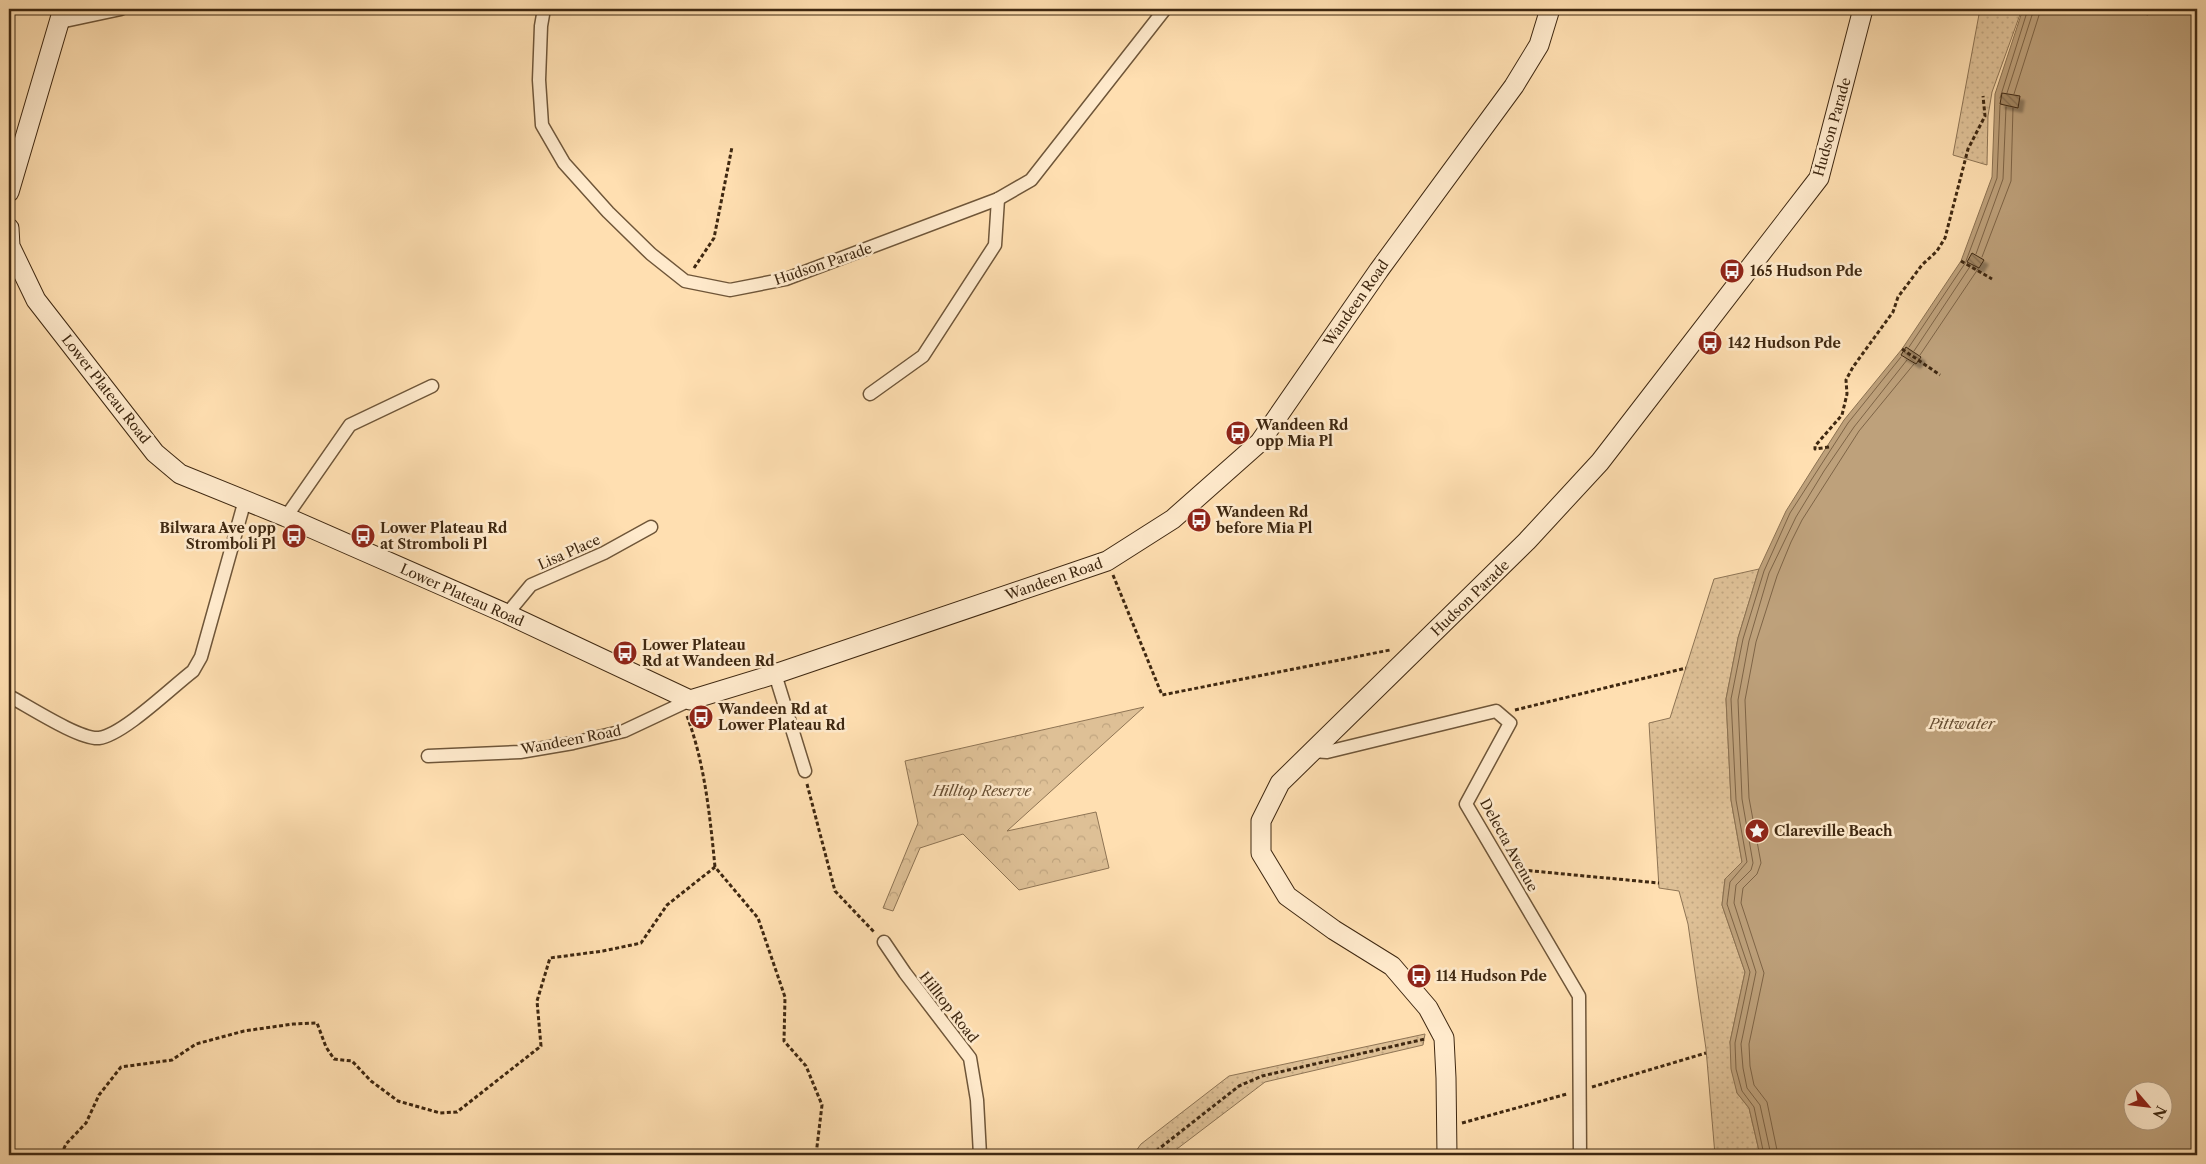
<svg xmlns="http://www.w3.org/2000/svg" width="2206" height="1164" viewBox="0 0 2206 1164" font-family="'Libre Caslon Text',serif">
<defs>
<pattern id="grass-dots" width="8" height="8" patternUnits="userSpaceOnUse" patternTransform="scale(1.25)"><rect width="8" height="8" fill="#dec096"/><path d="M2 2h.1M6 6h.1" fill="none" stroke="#c0a580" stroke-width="1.8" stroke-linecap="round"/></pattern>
<pattern id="forest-crowns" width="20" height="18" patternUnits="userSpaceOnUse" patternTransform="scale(1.25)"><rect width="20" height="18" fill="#dec096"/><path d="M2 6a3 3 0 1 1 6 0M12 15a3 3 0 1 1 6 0" fill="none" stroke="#c0a580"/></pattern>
<pattern id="building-back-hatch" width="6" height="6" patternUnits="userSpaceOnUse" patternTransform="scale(1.25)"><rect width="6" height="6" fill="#a38764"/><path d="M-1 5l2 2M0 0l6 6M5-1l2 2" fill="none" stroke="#866e51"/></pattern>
<filter id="shadow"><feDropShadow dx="4.5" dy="4.5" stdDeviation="1" flood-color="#0004"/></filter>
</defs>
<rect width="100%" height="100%" fill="#ffdfb1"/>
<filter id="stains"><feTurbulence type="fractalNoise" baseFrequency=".004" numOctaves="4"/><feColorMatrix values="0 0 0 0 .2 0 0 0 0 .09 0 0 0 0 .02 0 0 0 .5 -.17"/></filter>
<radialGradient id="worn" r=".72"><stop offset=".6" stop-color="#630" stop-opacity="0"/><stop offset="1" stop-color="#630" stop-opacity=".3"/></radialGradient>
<g fill="url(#grass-dots)" stroke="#8e7454">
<polygon points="1980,9 2022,9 1992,92 1988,116 1987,165 1953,155"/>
<polygon points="1759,569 1738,638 1726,699 1731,800 1742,862 1725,879 1722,905 1745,972 1730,1042 1737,1093 1749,1108 1760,1155 1715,1155 1706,1049 1688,924 1679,891 1659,888 1649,723 1670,718 1714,579"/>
<polygon points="1425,1034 1423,1045 1265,1082 1169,1155 1133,1155 1141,1144 1229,1076"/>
</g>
<polygon fill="url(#forest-crowns)" stroke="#8e7454" points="1144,707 1007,831 1096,812 1109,868 1019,890 963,834 920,848 893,911 883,908 918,823 905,761"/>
<path fill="#bea17b" stroke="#8b7151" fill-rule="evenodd" d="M2023,9H2197V1155H1760L1749,1108L1737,1093L1731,1069L1730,1042L1745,972L1722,905L1725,879L1742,862L1731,800L1726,699L1738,638L1759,569L1786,511L1815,465L1844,420L1902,349L1961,261L1992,177L1995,94ZM2134,1092H2164V1122H2134Z"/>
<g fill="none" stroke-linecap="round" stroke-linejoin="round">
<g stroke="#7e6446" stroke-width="1">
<polyline points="2007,93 2034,9"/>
<polyline points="2014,94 2041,9"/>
<polyline points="2000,98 2028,9"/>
<polyline points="1976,254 2003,179 2006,107"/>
<polyline points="1982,257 2011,181 2013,108"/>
<polyline points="1966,261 1997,178 2000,105"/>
<polyline points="1909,347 1966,262"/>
<polyline points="1914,351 1971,265"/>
<polyline points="1920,355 1978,269"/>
<polyline points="1764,1155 1754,1107 1742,1091 1736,1069 1735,1043 1750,972 1727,904 1730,882 1747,862 1736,800 1731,699 1743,639 1764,571 1790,513 1848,423 1901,357"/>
<polyline points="1771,1155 1760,1105 1747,1088 1743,1068 1741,1044 1756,972 1734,903 1736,885 1751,870 1753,863 1742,799 1738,700 1749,641 1769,573 1796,517 1824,471 1854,427 1907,360"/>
<polyline points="1778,1155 1767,1102 1754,1085 1750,1066 1749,1044 1764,973 1741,903 1743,888 1757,874 1761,863 1749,798 1745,700 1756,642 1777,576 1791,542 1802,520 1859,431 1914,364"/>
</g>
</g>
<g fill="url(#building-back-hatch)" stroke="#3f2811" filter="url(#shadow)">
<polygon points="2002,93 2020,96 2018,108 2000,104"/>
<polygon points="1972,253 1984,260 1979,268 1967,262"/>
<polygon points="1906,347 1921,357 1916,364 1901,355"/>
</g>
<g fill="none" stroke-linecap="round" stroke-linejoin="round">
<defs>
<g id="street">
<polyline points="544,9 541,26 539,80 542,125 564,163 608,212 651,254 685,281 730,290 786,279 998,199 1031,180 1165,9"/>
<polyline points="60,22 121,9"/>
<polyline points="870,394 923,356 995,245 998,199"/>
<polyline points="286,517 350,425 432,386"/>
<polyline points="507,614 531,585 604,553 651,527"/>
<polyline points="775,674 805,771"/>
<path d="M9,696C28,706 80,740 99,738C123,735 172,687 193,671L201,657L245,500"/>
<polyline points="1312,751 1327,752 1496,711 1510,723 1466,804 1579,996 1580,1155"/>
<polyline points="428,756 520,752 573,743 624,731 690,700"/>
<polyline points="884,942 905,973 970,1058 977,1100 980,1155"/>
</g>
<g id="secondary">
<polyline points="9,192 63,9"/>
<polyline points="9,228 10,246 36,300 155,453 180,474 286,517 507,614 690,700 775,674 1107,561 1173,519 1260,442 1379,270 1514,86 1539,45 1550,9"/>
<polyline points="1447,1155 1446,1078 1444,1038 1428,1008 1392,966 1334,930 1287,896 1261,853 1261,821 1280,783 1527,541 1600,462 1819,178 1863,9"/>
</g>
</defs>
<use href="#street" stroke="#6f5639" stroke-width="15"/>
<use href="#secondary" stroke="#3f2811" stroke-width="21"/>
<g stroke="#3f2811" stroke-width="3" stroke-dasharray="4 2.5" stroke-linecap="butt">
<polyline points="2134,9 2148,14"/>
<polyline points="1961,261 1992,279"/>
<polyline points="694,268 714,238 732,147"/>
<polyline points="1902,349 1940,375"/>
<polyline points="1829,447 1815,449 1815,446 1842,415 1847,394 1846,380 1853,367 1893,312 1898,297 1922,265 1937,251 1945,238 1968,149 1985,116 1983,96"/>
<polyline points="1113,575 1162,695 1390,650"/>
<polyline points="1515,710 1686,668"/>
<path d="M687,716C705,764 710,817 715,867"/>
<polyline points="807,784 835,891 875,933"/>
<polyline points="1522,870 1659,883"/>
<polyline points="1592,1087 1706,1053"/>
<polyline points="1462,1123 1567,1094"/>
<polyline points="61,1155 66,1144 86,1123 99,1095 121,1067 172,1060 196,1044 244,1031 293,1024 317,1023 326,1047 334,1059 352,1061 371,1081 398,1101 440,1113 457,1112 541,1046 537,1001 550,958 603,951 641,943 667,905 715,867 758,918 785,997 784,1041 806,1066 822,1105 816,1155"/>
<polyline points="1151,1155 1239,1086 1262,1076 1425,1039"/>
</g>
<use href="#street" stroke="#ffeacc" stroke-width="12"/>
<use href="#secondary" stroke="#ffeacc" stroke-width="19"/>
</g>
<defs>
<symbol id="bus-disc" viewBox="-11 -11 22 22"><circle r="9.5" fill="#8f2418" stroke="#ffeacc"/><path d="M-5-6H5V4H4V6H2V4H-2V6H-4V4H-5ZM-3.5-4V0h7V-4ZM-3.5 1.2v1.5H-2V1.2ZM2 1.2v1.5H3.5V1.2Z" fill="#fff"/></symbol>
<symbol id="sight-disc" viewBox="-11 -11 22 22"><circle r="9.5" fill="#8f2418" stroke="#ffeacc"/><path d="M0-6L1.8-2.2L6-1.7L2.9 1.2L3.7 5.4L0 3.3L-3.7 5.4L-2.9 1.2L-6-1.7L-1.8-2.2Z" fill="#fff"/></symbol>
</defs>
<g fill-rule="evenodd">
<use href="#bus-disc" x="1718" y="257" width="28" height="28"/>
<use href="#bus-disc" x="1696" y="329" width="28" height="28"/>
<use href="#bus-disc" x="1224" y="419" width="28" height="28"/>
<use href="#bus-disc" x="1185" y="506" width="28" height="28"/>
<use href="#bus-disc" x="280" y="522" width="28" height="28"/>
<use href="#bus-disc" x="349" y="522" width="28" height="28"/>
<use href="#bus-disc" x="611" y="639" width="28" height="28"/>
<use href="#bus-disc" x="687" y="703" width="28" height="28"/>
<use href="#sight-disc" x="1743" y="817" width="28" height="28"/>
<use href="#bus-disc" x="1405" y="962" width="28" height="28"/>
</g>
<g text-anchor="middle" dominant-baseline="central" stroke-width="5" stroke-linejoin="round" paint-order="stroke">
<g font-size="14" fill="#3f2811" stroke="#ffeacc">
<text transform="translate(1832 127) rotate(-74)">Hudson Parade</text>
<text transform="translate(823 264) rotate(-19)">Hudson Parade</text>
<text transform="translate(1356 303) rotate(-55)">Wandeen Road</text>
<text transform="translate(106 389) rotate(52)">Lower Plateau Road</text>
<text transform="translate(569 552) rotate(-24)">Lisa Place</text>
<text transform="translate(1054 579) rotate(-19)">Wandeen Road</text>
<text transform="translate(462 595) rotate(24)">Lower Plateau Road</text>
<text transform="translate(1470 598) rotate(-44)">Hudson Parade</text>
<text transform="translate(571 740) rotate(-11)">Wandeen Road</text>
<text transform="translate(1509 845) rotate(61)">Delecta Avenue</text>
<text transform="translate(949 1007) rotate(52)">Hilltop Road</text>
</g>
<g font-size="14" font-weight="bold" fill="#3f2811" stroke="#ffeacc" text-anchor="start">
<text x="1750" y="271">165 Hudson Pde</text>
<text x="1728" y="343">142 Hudson Pde</text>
<text x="1256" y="425">Wandeen Rd<tspan x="1256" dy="16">opp Mia Pl</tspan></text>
<text x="1216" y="512">Wandeen Rd<tspan x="1216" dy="16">before Mia Pl</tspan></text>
<text x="276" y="528" text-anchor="end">Bilwara Ave opp<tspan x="276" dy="16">Stromboli Pl</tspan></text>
<text x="380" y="528">Lower Plateau Rd<tspan x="380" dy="16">at Stromboli Pl</tspan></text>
<text x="642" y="645">Lower Plateau<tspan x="642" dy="16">Rd at Wandeen Rd</tspan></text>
<text x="718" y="709">Wandeen Rd at<tspan x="718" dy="16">Lower Plateau Rd</tspan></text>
<text x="1774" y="831">Clareville Beach</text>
<text x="1436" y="976">114 Hudson Pde</text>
</g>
<g font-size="14" font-style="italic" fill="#674e32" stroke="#ffeacc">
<text x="982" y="791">Hilltop Reserve</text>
</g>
<g font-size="15" font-style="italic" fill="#654c31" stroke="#ffeacc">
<text x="1962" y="723">Pittwater</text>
</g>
</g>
<rect width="2206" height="1164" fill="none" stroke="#ffdfb1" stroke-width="30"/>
<rect x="10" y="10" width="2186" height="1144" fill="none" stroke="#3f2811" stroke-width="2.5"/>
<rect x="15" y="15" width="2176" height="1134" fill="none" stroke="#3f2811"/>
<g transform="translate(2148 1106) rotate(118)"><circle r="24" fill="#ffeacc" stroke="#b29c81"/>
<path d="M0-4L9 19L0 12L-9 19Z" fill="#8f2418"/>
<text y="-8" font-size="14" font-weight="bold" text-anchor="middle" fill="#3f2811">N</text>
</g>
<rect width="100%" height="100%" filter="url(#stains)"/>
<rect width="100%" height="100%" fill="url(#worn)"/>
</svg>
